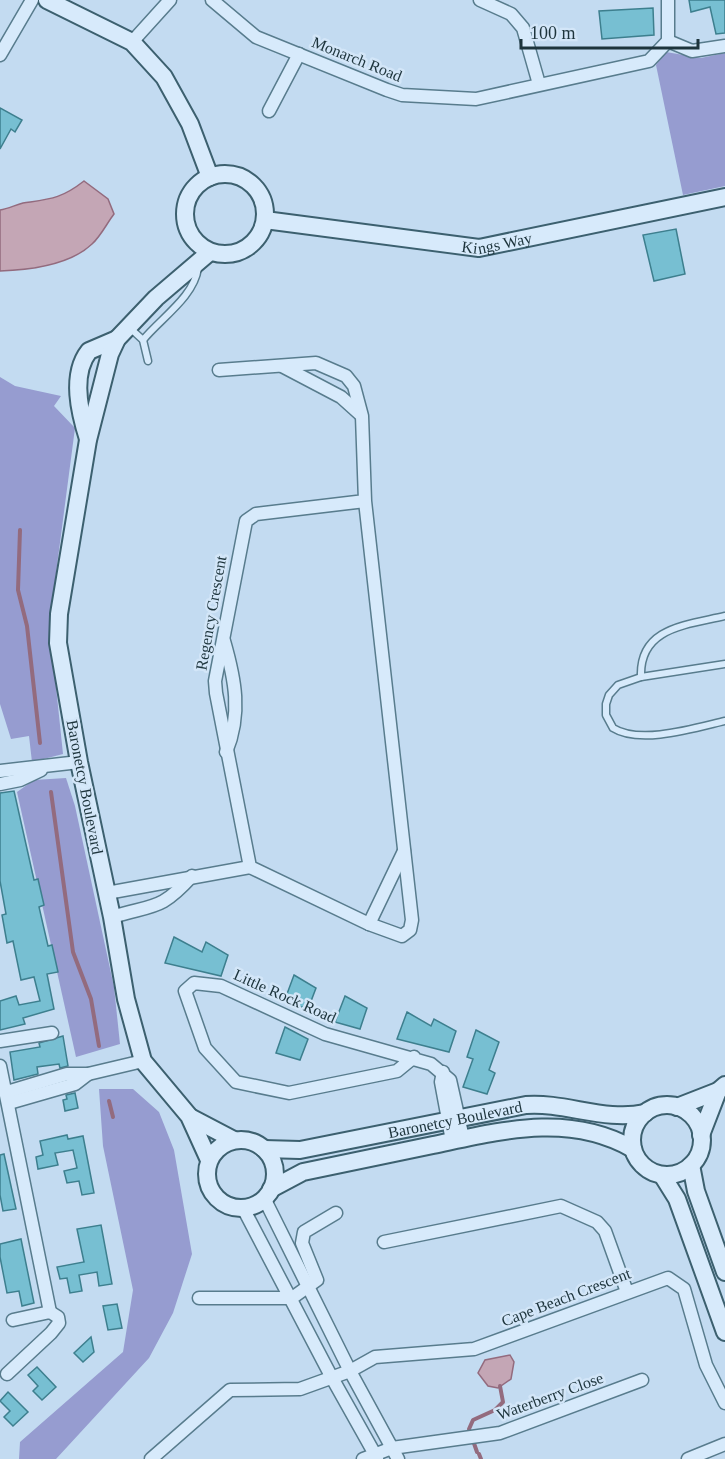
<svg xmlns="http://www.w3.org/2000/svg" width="725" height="1459" viewBox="0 0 725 1459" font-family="Georgia,serif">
<rect width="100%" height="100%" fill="#c3dbf1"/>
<g fill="#969cd0">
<polygon points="666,52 701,58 725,53 725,186 683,195 656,65"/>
<polygon points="0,377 15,386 61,396 54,406 75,428 53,596 51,639 63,754 32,762 29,736 11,739 0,704"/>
<polygon points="66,778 75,806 114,987 120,1044 76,1057 17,792 34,780"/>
<polygon points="99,1089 133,1089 159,1112 174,1150 192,1254 173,1313 149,1358 56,1459 19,1459 20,1442 123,1352 133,1290 103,1146"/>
</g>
<g fill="#c4a6b5" stroke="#936b7e" stroke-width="1.5">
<path d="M84,181L108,199L114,214C107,223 101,236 92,244C70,265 29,270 0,271V210C8,209 15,205 23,203C50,199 61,199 84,181Z"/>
<polygon points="510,1355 514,1362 511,1379 498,1388 488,1386 478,1373 485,1360"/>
</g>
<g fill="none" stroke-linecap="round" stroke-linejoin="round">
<g stroke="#936b7e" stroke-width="4">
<polyline points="20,530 18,590 27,626 40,743"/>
<polyline points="51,792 73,952 91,999 99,1046"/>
<polyline points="109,1101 113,1117"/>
<polyline points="477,1452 469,1429 473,1420 495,1410 503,1402 500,1386"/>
<polyline points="479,1454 481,1459"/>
</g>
</g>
<g fill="#77bfd2" stroke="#3d7f8e" stroke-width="1.5">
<polygon points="689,0 725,0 725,33 716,34 710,7 691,12"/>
<polygon points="653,8 654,35 602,39 599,11"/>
<polygon points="0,108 22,120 15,132 11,129 0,149"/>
<polygon points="676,229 685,274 654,281 643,235"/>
<polygon points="14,791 34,880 38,879 44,905 39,907 48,946 52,945 58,972 47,974 54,1009 23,1018 25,1024 0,1030 0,1001 16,996 19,1005 40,1001 34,977 21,980 13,941 7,943 2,915 6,914 0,881 0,793"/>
<polygon points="174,937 202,952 206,942 228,955 221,976 165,963"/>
<polygon points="294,975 316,988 308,1009 284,1002"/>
<polygon points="345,996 367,1008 360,1029 335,1022"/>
<polygon points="407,1012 431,1026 434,1019 456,1031 449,1052 397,1039"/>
<polygon points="285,1027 308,1039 300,1060 276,1053"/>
<polygon points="476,1030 499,1042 489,1070 495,1073 487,1094 463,1087 473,1059 467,1057"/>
<polygon points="63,1036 68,1066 60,1068 59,1064 37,1067 38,1074 14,1080 10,1052 40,1047 39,1043"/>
<polygon points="75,1093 78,1108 65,1111 63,1100 67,1099 66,1095"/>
<polygon points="67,1135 68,1139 83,1136 94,1193 82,1195 79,1181 67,1183 64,1171 77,1168 73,1150 55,1153 58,1165 38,1169 36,1157 43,1155 40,1141"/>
<polygon points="4,1154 16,1209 3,1211 0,1195 0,1155"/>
<polygon points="101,1225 112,1284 99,1286 97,1272 79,1275 82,1291 70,1293 67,1278 60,1279 57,1267 84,1262 77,1229"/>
<polygon points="21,1239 34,1303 22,1306 19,1291 7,1293 0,1257 0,1244"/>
<polygon points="117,1304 122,1328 108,1330 103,1306"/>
<polygon points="91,1337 94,1352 83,1362 74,1353"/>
<polygon points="37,1367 56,1387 42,1400 33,1391 38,1386 28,1375"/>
<polygon points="8,1392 28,1412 13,1426 4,1417 10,1411 0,1401"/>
</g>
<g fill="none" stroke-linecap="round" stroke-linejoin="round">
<defs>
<g id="lane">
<polyline points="131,329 143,340 148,361"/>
<path d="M143,340C161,318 194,297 198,268"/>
<path d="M725,664L641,677L618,685L609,695L606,704V715L613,728C640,745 695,728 725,721"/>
<path d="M641,677C639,627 687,625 725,616"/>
</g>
<g id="street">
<polyline points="212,0 256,37 387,90 402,95 476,99 649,61 668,41 668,0"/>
<polyline points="480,0 511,14 523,28 539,84"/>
<polyline points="668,41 692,51 725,46"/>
<polyline points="132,42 170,0"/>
<polyline points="0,55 32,0"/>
<polyline points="269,111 299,54"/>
<polyline points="282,366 341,397 361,415"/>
<polyline points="219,370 316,363 346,376 354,386 362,416 365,501 412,920 410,930 402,936 369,924 250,867 216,693 215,681 246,521 256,514 365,501"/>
<path d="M224,641C235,679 242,714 226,752"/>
<polyline points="0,771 79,762"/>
<polyline points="0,784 20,780 41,770"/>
<polyline points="107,893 250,867"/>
<path d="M112,917C155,904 160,911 192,876"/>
<polyline points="369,924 404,851"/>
<polyline points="0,1041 52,1033"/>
<polyline points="414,1057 397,1071 289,1093 236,1082 205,1048 185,991 194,983 221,986 325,1034 431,1064 450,1080 463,1138"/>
<polyline points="0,1066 50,1312"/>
<polyline points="443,1072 441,1082 452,1141"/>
<polyline points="7,1092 67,1074 88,1074 143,1061"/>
<polyline points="9,1103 75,1084 88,1074"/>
<polyline points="264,1198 350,1371 398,1459"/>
<polyline points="243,1208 331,1376 377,1458"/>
<polyline points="384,1242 561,1206 597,1222 605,1231 627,1292"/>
<polyline points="199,1298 292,1298 317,1280 302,1243 304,1232 336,1213"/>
<polyline points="7,1374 51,1333 59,1323 58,1317 50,1312 13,1320"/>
<polyline points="151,1459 230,1390 300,1389 350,1371 375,1357 474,1349 668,1278 684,1289 706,1365 725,1403"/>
<polyline points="363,1459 392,1448 500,1433 642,1380"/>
<polyline points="688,1459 725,1444"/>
</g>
<g id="secondary">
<polyline points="47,0 132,42 164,77 190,124 210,177"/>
<circle cx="225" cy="214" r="40"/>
<path id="s1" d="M265,220L479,248L725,197"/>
<path d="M88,439C80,414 70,375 89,351L117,339"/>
<circle cx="667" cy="1140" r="35"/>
<polyline points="677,1107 718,1091 725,1085"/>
<polyline points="192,1118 234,1140"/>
<polyline points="701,1135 718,1091"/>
<circle cx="241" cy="1174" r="34"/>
<path id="s2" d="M264,1149L300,1150L526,1105C565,1102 606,1122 645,1113"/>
<polyline points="209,1160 189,1116 143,1061 126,999 112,917 79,762 58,643 59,614 88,440 110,354 117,339 156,298 210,252"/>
<polyline points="691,1165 696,1191 725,1272"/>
<polyline points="662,1175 677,1199 725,1332"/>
<path d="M271,1189L303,1172C346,1163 389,1154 433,1145C500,1131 569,1112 633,1149"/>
</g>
</defs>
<use href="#lane" stroke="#587c8d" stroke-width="9"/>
<use href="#street" stroke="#587c8d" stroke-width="15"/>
<use href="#secondary" stroke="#3c606f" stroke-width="20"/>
<use href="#lane" stroke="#d7eafb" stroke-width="6"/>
<use href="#street" stroke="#d7eafb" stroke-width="12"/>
<use href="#secondary" stroke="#d7eafb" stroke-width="16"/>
</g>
<g text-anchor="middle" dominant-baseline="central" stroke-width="5" stroke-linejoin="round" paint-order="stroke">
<g font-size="16" fill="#1d343c" stroke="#d3e6f8">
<text transform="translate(357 59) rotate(22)">Monarch Road</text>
<text stroke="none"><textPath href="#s1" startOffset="234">Kings Way</textPath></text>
<text transform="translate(211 613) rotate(-80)">Regency Crescent</text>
<text transform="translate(85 787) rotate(79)">Baronetcy Boulevard</text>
<text transform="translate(285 996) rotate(24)">Little Rock Road</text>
<text stroke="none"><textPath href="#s2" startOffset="194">Baronetcy Boulevard</textPath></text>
<text transform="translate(566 1297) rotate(-21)">Cape Beach Crescent</text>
<text transform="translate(550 1396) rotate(-20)">Waterberry Close</text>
</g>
</g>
<path d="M521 39v9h177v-9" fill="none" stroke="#1d343c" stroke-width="3"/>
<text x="530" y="39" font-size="18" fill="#1d343c" stroke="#d3e6f8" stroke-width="4.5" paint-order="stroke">100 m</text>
</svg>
